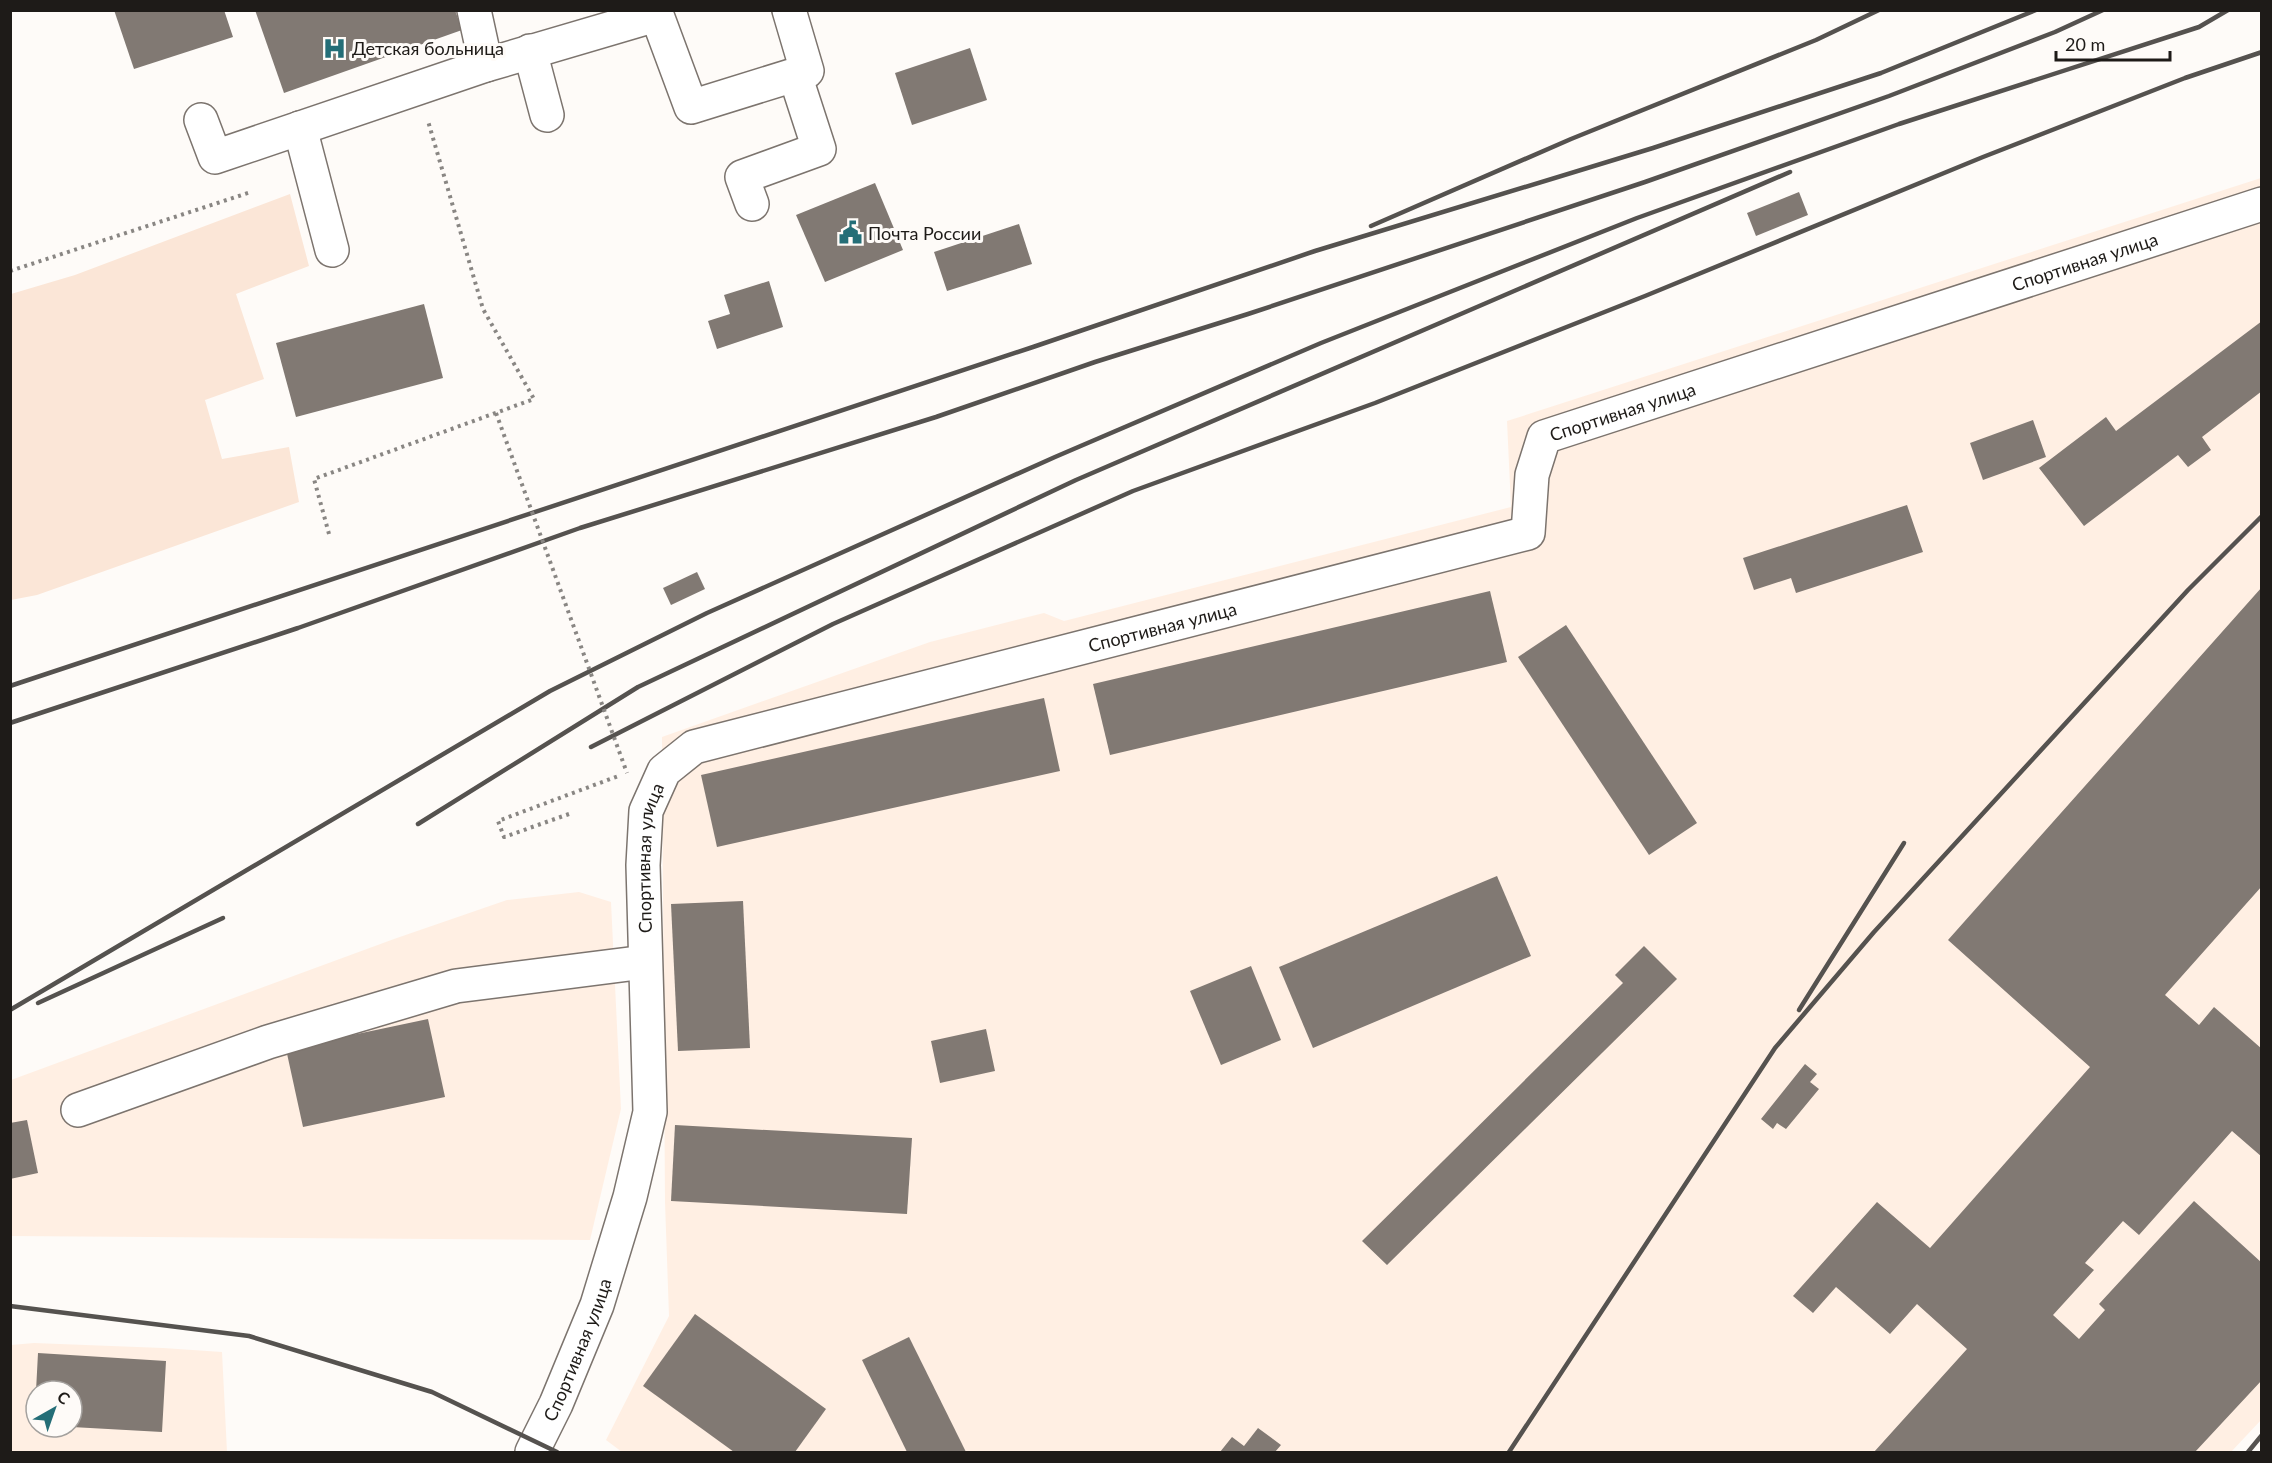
<svg xmlns="http://www.w3.org/2000/svg" width="2272" height="1463" viewBox="0 0 2272 1463" font-family="Lato,sans-serif">
<rect width="100%" height="100%" fill="#fefbf8"/>
<g fill="#ffefe3" fill-rule="evenodd">
<polygon points="2261,178 2262,1419 2231,1452 622,1452 606,1440 669,1316 665,1202 662,737 930,642 1044,613 1064,621 1511,507 1507,421"/>
<polygon points="579,892 611,902 621,1109 590,1240 11,1236 11,1080 394,939 507,900"/>
<path d="M34,1343L163,1348L222,1352L227,1452H11V1345ZM36,1391H72V1427H36Z"/>
</g>
<polygon fill="#fbe6d7" points="290,194 309,266 236,294 264,379 205,400 222,459 289,447 299,502 37,595 11,600 11,294 75,275"/>
<g fill="#817973">
<polygon points="114,10 224,10 233,37 134,69"/>
<polygon points="255,10 455,10 462,30 284,93"/>
<polygon points="970,48 987,100 912,125 895,73"/>
<polygon points="875,183 903,250 825,282 796,215"/>
<polygon points="1799,192 1808,215 1756,236 1747,213"/>
<polygon points="1019,224 1032,264 947,291 934,252"/>
<polygon points="769,281 783,327 717,349 708,321 730,314 724,295"/>
<polygon points="424,304 443,378 296,417 276,343"/>
<polygon points="2262,321 2262,391 2202,437 2211,450 2188,467 2178,455 2084,526 2039,468 2106,417 2116,431"/>
<polygon points="2033,420 2046,457 1983,480 1970,443"/>
<polygon points="1907,505 1923,552 1796,593 1791,578 1754,590 1743,558"/>
<polygon points="697,572 705,589 671,605 663,588"/>
<polygon points="2262,587 2262,886 2165,995 2199,1025 2214,1007 2262,1049 2262,1157 2232,1131 2139,1235 2123,1221 2085,1263 2094,1270 2053,1315 2079,1339 2105,1310 2099,1304 2194,1201 2262,1263 2262,1380 2195,1452 1874,1452 1967,1349 1917,1304 1890,1334 1836,1287 1813,1313 1793,1296 1877,1202 1930,1248 2090,1067 1948,940"/>
<polygon points="1490,591 1507,662 1110,755 1093,684"/>
<polygon points="1566,625 1697,823 1649,855 1518,657"/>
<polygon points="1044,698 1060,771 717,847 701,775"/>
<polygon points="1497,876 1531,956 1313,1048 1279,967"/>
<polygon points="743,901 750,1048 678,1051 671,904"/>
<polygon points="1644,946 1677,979 1387,1265 1362,1241 1623,983 1615,975"/>
<polygon points="1251,966 1281,1040 1221,1065 1190,991"/>
<polygon points="428,1019 445,1097 303,1127 286,1049"/>
<polygon points="986,1029 995,1071 940,1083 931,1041"/>
<polygon points="1805,1064 1817,1074 1810,1082 1819,1089 1786,1129 1777,1123 1773,1129 1761,1119"/>
<polygon points="27,1120 38,1173 10,1179 10,1123"/>
<polygon points="675,1125 912,1138 907,1214 671,1201"/>
<polygon points="695,1314 826,1409 795,1452 734,1452 643,1386"/>
<polygon points="909,1337 966,1452 907,1452 862,1360"/>
<polygon points="38,1353 166,1361 162,1432 72,1427 72,1391 36,1391"/>
<polygon points="1258,1428 1281,1445 1275,1452 1220,1452 1232,1437 1244,1446"/>
</g>
<g fill="none" stroke-linecap="round" stroke-linejoin="round">
<defs>
<g id="minor">
<polyline points="474,10 486,65"/>
<polyline points="655,10 691,107 807,71 789,10"/>
<polyline points="530,51 547,115"/>
<polyline points="201,120 215,157 486,65 656,15"/>
<polyline points="300,128 332,250"/>
<polyline points="752,204 742,177 819,149 795,75"/>
<polyline points="78,1110 268,1042 456,986 645,962"/>
<path id="s1" d="M532,1452L556,1404L597,1305L630,1197L650,1112L643,865L646,811L664,771L694,747L1528,533L1532,475L1544,437L2262,204"/>
</g>
</defs>
<use href="#minor" stroke="#7c746e" stroke-width="36"/>
<g stroke="#898683" stroke-width="4" stroke-dasharray="3 4.5" stroke-linecap="butt">
<polyline points="10,271 251,192"/>
<polyline points="329,534 314,479 534,399 483,309 428,121"/>
<polyline points="569,814 504,837 498,821 621,775"/>
</g>
<use href="#minor" stroke="#fff" stroke-width="33"/>
<g stroke="#55524f" stroke-width="4.5">
<polyline points="1371,226 1571,139 1816,40 1879,10"/>
<polyline points="10,686 1033,347 1315,251 1653,148 1881,73 2036,10"/>
<polyline points="10,723 298,628 580,528 936,417 1095,362 1248,314 1645,182 1889,96 2055,32 2103,10"/>
<polyline points="591,747 833,624 1133,491 1375,403 1645,296 1983,157 2185,78 2262,52"/>
<polyline points="418,824 638,687 1076,480 1790,172"/>
<polyline points="38,1003 223,918"/>
<polyline points="10,1010 550,691 707,613 1055,457 1321,343 1637,218 1899,124 2199,27 2228,10"/>
<polyline points="1799,1010 1904,843"/>
<polyline points="10,1306 249,1336 432,1392 557,1452"/>
<polyline points="1509,1452 1775,1048 1874,932 2188,590 2262,516"/>
<polyline points="2248,1452 2262,1435"/>
</g>
<polyline stroke="#898683" stroke-width="4" stroke-dasharray="3 4.5" stroke-linecap="butt" points="496,413 627,773"/>
</g>
<defs>
<symbol id="hospital-bare" viewBox="-9 -9 18 18"><path d="M-5-5h3v3.5h4V-5h3V5h-3V1.5h-4V5h-3Z" fill="#246e77" stroke="#fefbf8" stroke-width="2.5" paint-order="stroke"/></symbol>
<symbol id="civic-bare" viewBox="-9 -9 18 18"><path d="M-.6-6.5H3V-4.5H.6V-3L4-1V1h2V6H-6V1h2V-1L-.6-3ZM-1.2 2.5V6h2.4V2.5Z" fill="#246e77" stroke="#fefbf8" stroke-width="2.5" paint-order="stroke"/></symbol>
</defs>
<g fill-rule="evenodd">
<use href="#hospital-bare" x="318" y="32" width="33" height="33"/>
<use href="#civic-bare" x="834" y="216" width="33" height="33"/>
</g>
<g text-anchor="middle" dominant-baseline="central" stroke-width="6" stroke-linejoin="round" paint-order="stroke">
<g font-size="18" fill="#1e1b18" stroke="#fefbf8" text-anchor="start">
<text x="352" y="48">Детская больница</text>
<text x="868" y="233">Почта России</text>
</g>
<g font-size="18" fill="#1e1b18" stroke="#fefbf8">
<text stroke="none"><textPath href="#s1" startOffset="2272">Спортивная улица</textPath></text>
<text stroke="none"><textPath href="#s1" startOffset="1786">Спортивная улица</textPath></text>
<text stroke="none"><textPath href="#s1" startOffset="1228">Спортивная улица</textPath></text>
<text stroke="none"><textPath href="#s1" startOffset="616">Спортивная улица</textPath></text>
<text stroke="none"><textPath href="#s1" startOffset="112">Спортивная улица</textPath></text>
</g>
</g>
<rect width="2272" height="1463" fill="none" stroke="#1e1b18" stroke-width="24"/>
<g transform="translate(54 1409) rotate(40)"><circle r="28" fill="#fefbf8" stroke="#a4a19e" stroke-width="1.5"/>
<path d="M0-4.5L10 22L0 15L-10 22Z" fill="#246e77"/>
<text y="-9" font-size="16" font-weight="bold" text-anchor="middle" fill="#1e1b18">С</text>
</g>
<path d="M2056 51v9h114v-9" fill="none" stroke="#1e1b18" stroke-width="3"/>
<text x="2065" y="51" font-size="18" fill="#1e1b18" stroke="#fefbf8" stroke-width="4.5" paint-order="stroke">20 m</text>
</svg>
